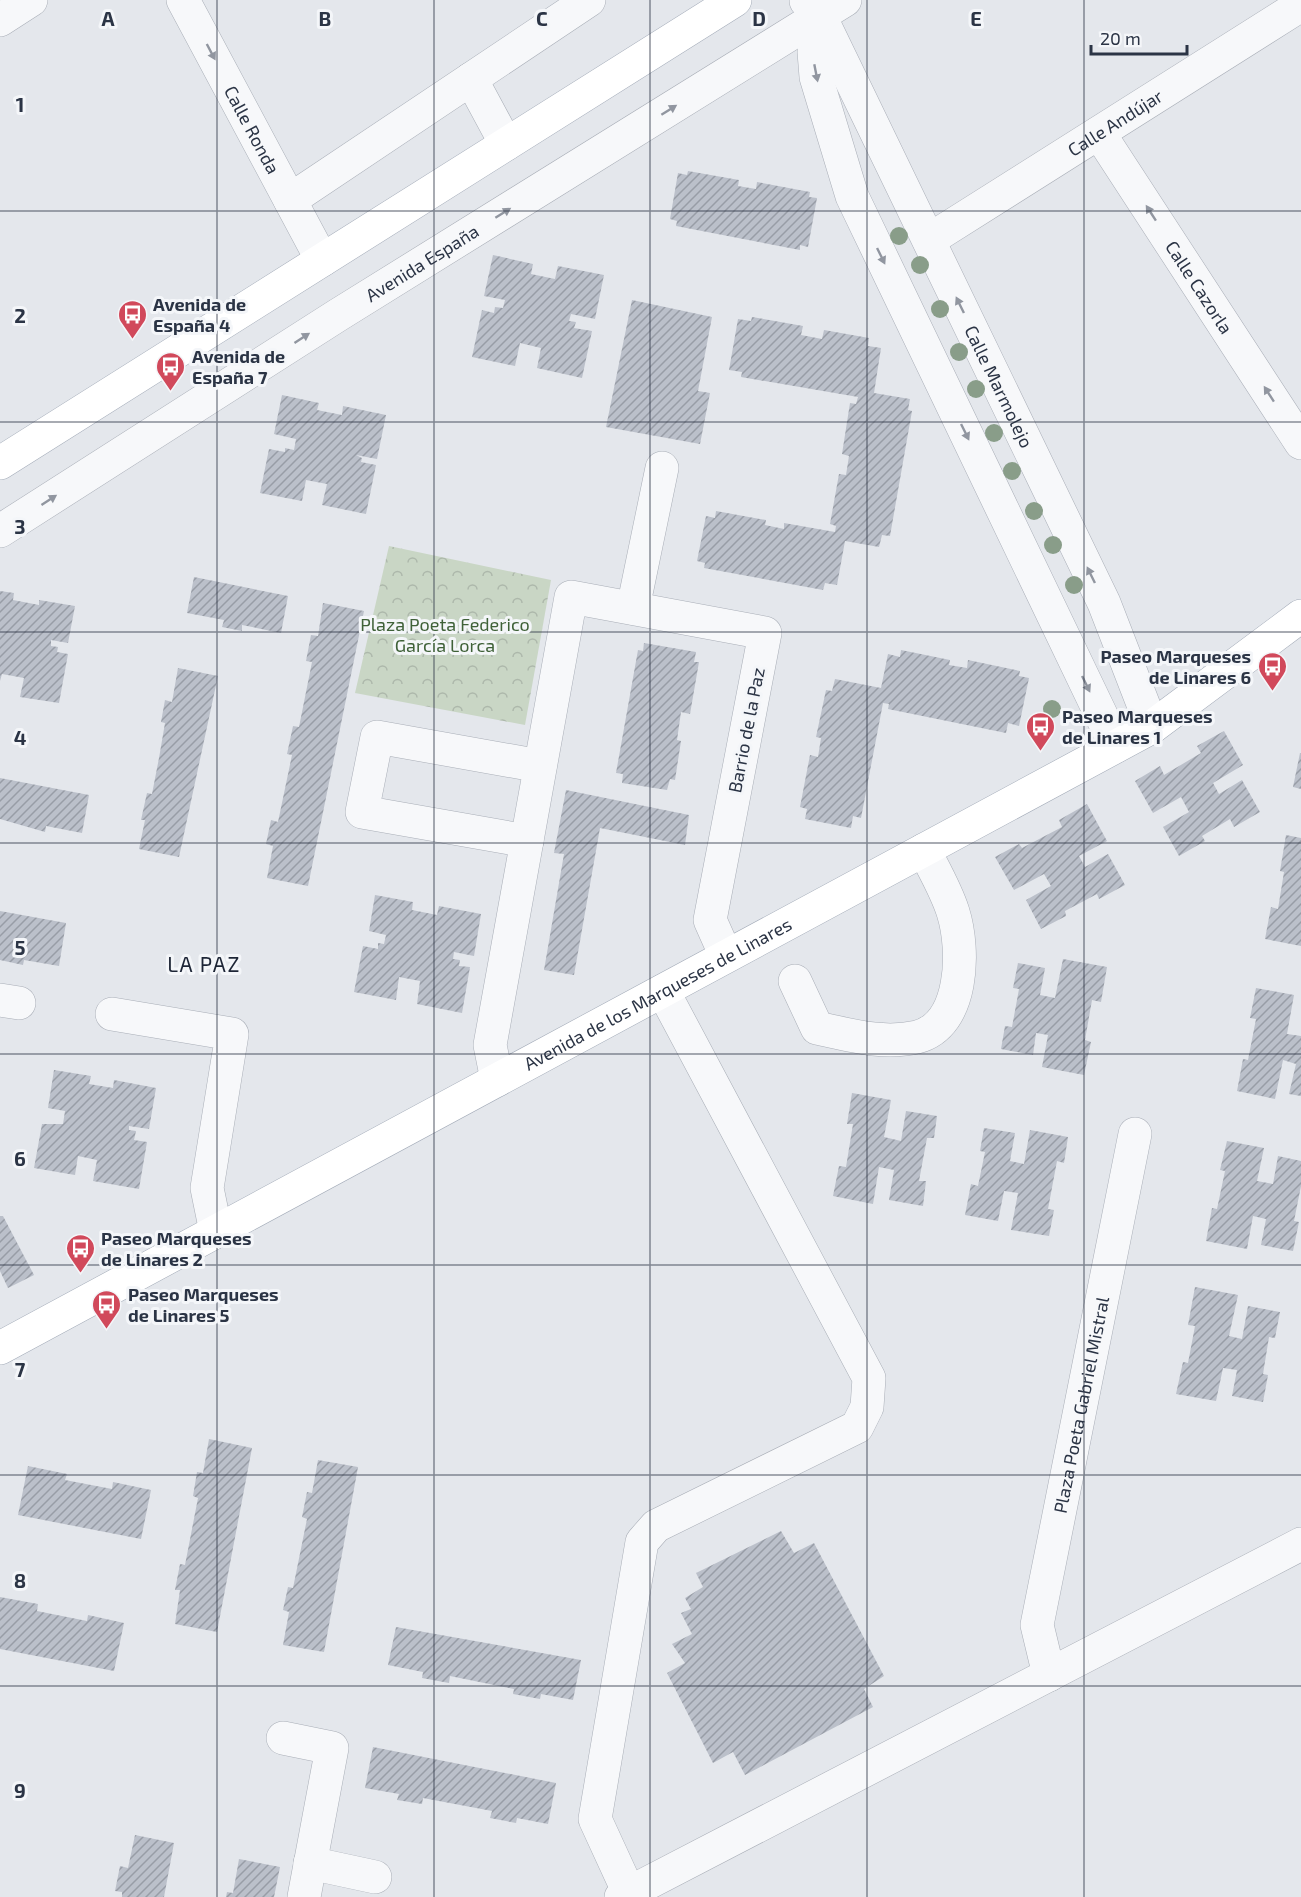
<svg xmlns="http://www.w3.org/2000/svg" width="1301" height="1897" viewBox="0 0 1301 1897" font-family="'Exo 2',sans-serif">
<defs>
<pattern id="forest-crowns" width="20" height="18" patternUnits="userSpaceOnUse" patternTransform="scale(1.5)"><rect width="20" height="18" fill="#c9d6c5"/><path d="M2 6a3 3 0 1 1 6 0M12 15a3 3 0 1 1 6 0" fill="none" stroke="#adb8ab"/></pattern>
<pattern id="building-hatch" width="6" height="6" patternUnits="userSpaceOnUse" patternTransform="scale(1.5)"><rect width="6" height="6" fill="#bbc0ca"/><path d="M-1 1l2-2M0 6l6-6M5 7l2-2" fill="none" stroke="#989da6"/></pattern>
</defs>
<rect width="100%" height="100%" fill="#e4e7ec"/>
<polygon fill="url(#forest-crowns)" points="389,546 551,580 525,725 355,693"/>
<g fill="url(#building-hatch)">
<polygon points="688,171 739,180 738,186 756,189 757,182 810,192 809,197 817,198 808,247 800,245 800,250 676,226 677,221 670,219 678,173 687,175"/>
<polygon points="493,255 533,264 531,274 555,279 558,266 604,275 595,319 571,314 569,321 576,322 574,328 592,331 582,378 537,368 541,348 520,343 515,366 472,357 482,310 494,313 495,307 503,308 505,300 484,296"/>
<polygon points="632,300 712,317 698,391 710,393 700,444 606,427"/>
<polygon points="752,317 803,326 801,335 822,339 824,330 869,338 868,346 881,348 874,393 910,399 908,410 912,411 890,536 882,535 879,547 845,541 837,585 825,583 823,590 704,568 705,563 697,561 706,516 715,518 716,511 766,520 765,525 784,529 784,523 835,532 836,526 830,524 839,474 846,475 849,456 842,454 850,403 856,404 858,397 741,377 742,372 729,370 738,319 751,321"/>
<polygon points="282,395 319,403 317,410 342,415 343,406 386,415 377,459 356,455 362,458 361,462 376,465 366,514 322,505 327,484 306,480 302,501 260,493 269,449 285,452 285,448 294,450 296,439 274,434"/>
<polygon points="194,577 288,596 281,633 242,625 242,631 222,627 224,620 187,613"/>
<polygon points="0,591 14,593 13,600 39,605 39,600 75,606 68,643 51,640 51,646 58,647 57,652 68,654 59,703 20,697 24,678 2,674 0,681"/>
<polygon points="323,603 364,611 308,886 267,878 273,846 266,844 271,820 278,822 292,755 287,754 293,726 299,727 312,662 306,661 311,635 318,636"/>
<polygon points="644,643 696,652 694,662 699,662 690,714 681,712 677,740 681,741 675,780 670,779 667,790 622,783 623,774 616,773 638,650 643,651"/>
<polygon points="901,650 950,660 949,665 967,668 968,660 1020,671 1019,676 1029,678 1019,726 1008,723 1006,733 888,709 889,704 883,703 861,818 853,816 851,828 805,819 807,809 800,807 810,755 818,757 821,738 816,737 826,690 832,691 835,679 881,688 888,654 900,657"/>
<polygon points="178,668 218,676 179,857 139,849 145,820 141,820 147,793 152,794 159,758 165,723 161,722 165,700 172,702"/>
<polygon points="1224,731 1243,765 1213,783 1219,794 1242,780 1260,812 1234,827 1230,819 1202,836 1205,841 1179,856 1163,827 1189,812 1181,797 1153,813 1135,781 1160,766 1164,775 1201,753 1197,746"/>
<polygon points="1300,753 1301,753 1301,789 1293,787"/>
<polygon points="0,778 89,795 82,833 46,826 45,832 0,819"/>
<polygon points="566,790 689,815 685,845 600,828 574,975 544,970 564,854 554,853"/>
<polygon points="1087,804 1107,841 1079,856 1085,867 1108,854 1125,885 1099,899 1097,894 1065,911 1066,916 1041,929 1026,900 1051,886 1044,874 1014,890 995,857 1019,844 1022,848 1062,827 1059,820"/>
<polygon points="1286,835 1301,838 1301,946 1265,939 1271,907 1278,909 1284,872 1280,871"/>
<polygon points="375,895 413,902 412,910 437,915 439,906 481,914 474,956 454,952 453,959 460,960 459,966 470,967 462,1013 417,1004 420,981 399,977 396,1000 354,992 363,946 378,949 378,943 384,944 386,935 369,931"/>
<polygon points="0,911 66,923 59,966 24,960 23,965 0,960"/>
<polygon points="1063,959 1107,967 1101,1002 1092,1000 1085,1040 1091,1042 1084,1075 1042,1067 1048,1035 1036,1033 1033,1055 1001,1049 1005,1026 1012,1027 1019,989 1013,988 1018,963 1045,968 1040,995 1055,998"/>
<polygon points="1256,988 1294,995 1287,1034 1301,1036 1301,1096 1289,1094 1296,1064 1283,1060 1275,1099 1237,1091 1243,1059 1248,1060 1256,1019 1250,1018"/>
<polygon points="54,1070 91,1076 89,1084 113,1088 114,1080 156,1088 149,1129 129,1126 129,1130 136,1131 134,1140 147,1142 139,1189 93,1181 97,1160 78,1156 75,1175 34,1168 42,1124 63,1124 65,1111 48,1108"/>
<polygon points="852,1093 891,1100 884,1137 901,1141 906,1111 937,1116 934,1138 927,1138 919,1181 926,1181 923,1206 889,1200 894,1170 879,1167 873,1204 833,1196 839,1166 846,1167 853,1124 847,1124"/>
<polygon points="984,1128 1015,1133 1010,1161 1024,1164 1030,1130 1068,1137 1064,1163 1057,1161 1048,1209 1054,1210 1049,1236 1011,1230 1018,1193 1004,1191 998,1221 965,1215 971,1184 978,1186 985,1152 980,1151"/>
<polygon points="1227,1141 1264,1148 1257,1181 1273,1184 1278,1156 1301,1161 1301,1186 1294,1221 1299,1222 1293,1251 1261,1245 1266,1219 1253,1216 1247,1249 1206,1241 1212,1208 1217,1209 1225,1171 1220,1170"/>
<polygon points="0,1216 3,1216 34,1275 8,1288 0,1271"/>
<polygon points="1195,1287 1238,1295 1229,1336 1242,1339 1248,1306 1280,1312 1275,1338 1269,1337 1263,1374 1268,1375 1263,1402 1232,1396 1237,1370 1223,1368 1216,1401 1176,1394 1183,1362 1188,1363 1195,1326 1188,1325"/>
<polygon points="209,1439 252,1448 217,1632 175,1624 180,1590 175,1590 180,1564 185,1565 198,1498 193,1496 197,1472 203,1473"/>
<polygon points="318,1460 358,1467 324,1652 283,1645 289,1612 283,1610 288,1587 293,1588 307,1519 302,1517 307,1492 312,1493"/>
<polygon points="28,1466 67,1474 65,1480 112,1489 113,1482 151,1490 141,1539 18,1515"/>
<polygon points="781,1531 794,1553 814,1543 884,1676 864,1689 873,1707 745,1775 733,1752 713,1763 667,1673 685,1663 672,1644 692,1634 681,1613 691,1609 685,1598 703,1587 696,1573"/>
<polygon points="0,1597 38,1604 37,1611 87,1621 88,1615 124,1623 114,1671 0,1649"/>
<polygon points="396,1627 581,1660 573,1700 541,1694 540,1699 513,1694 514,1689 450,1676 449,1683 422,1678 423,1672 388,1665"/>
<polygon points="373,1747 556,1783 548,1824 517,1818 516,1823 490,1818 492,1811 423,1798 422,1804 397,1800 399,1794 365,1788"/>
<polygon points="135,1835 174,1843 164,1897 122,1897 122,1892 115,1891 120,1866 128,1868"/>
<polygon points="239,1859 280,1867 274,1897 226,1897 227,1892 233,1893"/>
</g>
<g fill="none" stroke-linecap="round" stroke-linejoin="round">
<defs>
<g id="minor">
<path id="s1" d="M183,0L322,260"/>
<path id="s2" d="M806,1L820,16L1104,603L1152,727"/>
<polyline points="820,16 814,52 816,77 852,196 1116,746"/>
<polyline points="0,20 31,0"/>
<polyline points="471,79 506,144"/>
<path id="s3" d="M1099,133L1301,443"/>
<polyline points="290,200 589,0"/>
<path id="s4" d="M929,240L1301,5"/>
<path id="s5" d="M0,531L338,315L845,0"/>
<polyline points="633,608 662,468"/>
<polyline points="527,841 362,812 377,737 540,766"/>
<path d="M795,981L817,1028C850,1035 883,1045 917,1037C964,1025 965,950 953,912C946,890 934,870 924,850"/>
<polyline points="0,1000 19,1003"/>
<polyline points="112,1014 232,1034 207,1188 216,1232"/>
<polyline points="497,1080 490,1045 571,597 765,633 710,920 726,956"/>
<path id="s6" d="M1049,1675L1037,1625L1135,1134"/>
<polyline points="283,1738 332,1748 304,1897"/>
<polyline points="310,1863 375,1877"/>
<polyline points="629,1893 595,1819 642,1542 656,1526 857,1427 867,1407 869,1378 663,991"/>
<polyline points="621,1897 1301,1544"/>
</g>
<g id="major">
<polyline points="0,463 735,0"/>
<path id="s7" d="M0,1348L1152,727L1301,616"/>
</g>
</defs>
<use href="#minor" stroke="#a9aeb7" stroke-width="34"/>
<use href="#major" stroke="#a3abb8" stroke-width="34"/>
<use href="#minor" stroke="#f7f8fa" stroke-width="33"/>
<use href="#major" stroke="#fff" stroke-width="33"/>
</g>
<g fill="#899d89">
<circle cx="899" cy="236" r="9"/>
<circle cx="920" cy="265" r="9"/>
<circle cx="940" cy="309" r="9"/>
<circle cx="959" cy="352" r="9"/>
<circle cx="976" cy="389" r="9"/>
<circle cx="994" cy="433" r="9"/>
<circle cx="1012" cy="471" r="9"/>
<circle cx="1034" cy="511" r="9"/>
<circle cx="1053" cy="545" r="9"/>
<circle cx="1074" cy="585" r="9"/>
<circle cx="1052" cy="709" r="9"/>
</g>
<defs><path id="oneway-solid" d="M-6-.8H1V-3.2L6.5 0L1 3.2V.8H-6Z" transform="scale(1.5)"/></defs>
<g fill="#9196a0">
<use href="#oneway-solid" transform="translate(211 52) rotate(62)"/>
<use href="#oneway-solid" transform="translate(816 73) rotate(79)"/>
<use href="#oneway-solid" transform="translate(669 110) rotate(-32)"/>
<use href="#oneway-solid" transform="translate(503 213) rotate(-32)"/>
<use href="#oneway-solid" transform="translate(1151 213) rotate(-123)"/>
<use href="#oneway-solid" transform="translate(881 256) rotate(64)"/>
<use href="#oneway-solid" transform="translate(960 305) rotate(-116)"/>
<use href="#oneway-solid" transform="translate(302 338) rotate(-33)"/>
<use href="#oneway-solid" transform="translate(1269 394) rotate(-123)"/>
<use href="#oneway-solid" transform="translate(965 432) rotate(64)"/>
<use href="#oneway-solid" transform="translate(49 500) rotate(-33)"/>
<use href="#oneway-solid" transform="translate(1091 575) rotate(-116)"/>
<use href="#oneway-solid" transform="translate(1086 684) rotate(64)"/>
</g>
<path fill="none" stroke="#2b3445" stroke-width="1.5" stroke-opacity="0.55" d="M217,0V1897M434,0V1897M650,0V1897M867,0V1897M1084,0V1897M0,211H1301M0,422H1301M0,632H1301M0,843H1301M0,1054H1301M0,1265H1301M0,1475H1301M0,1686H1301"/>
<defs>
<symbol id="bus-pin" viewBox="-11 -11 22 30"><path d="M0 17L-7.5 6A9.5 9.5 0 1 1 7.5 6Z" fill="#d1495b" stroke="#f4f6f9"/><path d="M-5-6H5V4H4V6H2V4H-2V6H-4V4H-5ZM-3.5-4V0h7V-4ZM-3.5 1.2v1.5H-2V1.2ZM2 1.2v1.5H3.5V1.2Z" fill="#fff"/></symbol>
</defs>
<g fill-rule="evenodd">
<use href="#bus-pin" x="116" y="298" width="33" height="45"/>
<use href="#bus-pin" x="154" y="350" width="33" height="45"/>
<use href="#bus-pin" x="1256" y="650" width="33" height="45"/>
<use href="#bus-pin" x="1024" y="710" width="33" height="45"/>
<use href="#bus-pin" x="64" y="1232" width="33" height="45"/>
<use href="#bus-pin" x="90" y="1288" width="33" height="45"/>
</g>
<g text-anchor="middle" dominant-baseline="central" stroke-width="6" stroke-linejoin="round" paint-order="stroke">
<g font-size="18" fill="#2b3445" stroke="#f4f6f9">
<text stroke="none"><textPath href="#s4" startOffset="220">Calle Andújar</textPath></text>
<text stroke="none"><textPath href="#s1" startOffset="147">Calle Ronda</textPath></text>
<text stroke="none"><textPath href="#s5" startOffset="500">Avenida España</textPath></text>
<text stroke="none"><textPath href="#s3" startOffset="184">Calle Cazorla</textPath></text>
<text stroke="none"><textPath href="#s2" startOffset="432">Calle Marmolejo</textPath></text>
<text transform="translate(746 730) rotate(-79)">Barrio de la Paz</text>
<text stroke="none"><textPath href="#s7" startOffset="747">Avenida de los Marqueses de Linares</textPath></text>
<text stroke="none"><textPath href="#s6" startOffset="276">Plaza Poeta Gabriel Mistral</textPath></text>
</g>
<g font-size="18" font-weight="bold" fill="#2b3445" stroke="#f4f6f9" text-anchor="start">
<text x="153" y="304">Avenida de<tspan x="153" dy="21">España 4</tspan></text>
<text x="192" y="356">Avenida de<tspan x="192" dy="21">España 7</tspan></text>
<text x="1251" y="656" text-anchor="end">Paseo Marqueses<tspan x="1251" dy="21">de Linares 6</tspan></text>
<text x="1062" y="716">Paseo Marqueses<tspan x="1062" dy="21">de Linares 1</tspan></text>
<text x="101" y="1238">Paseo Marqueses<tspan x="101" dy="21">de Linares 2</tspan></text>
<text x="128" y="1294">Paseo Marqueses<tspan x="128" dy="21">de Linares 5</tspan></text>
</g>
<g font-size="18" fill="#3f6138" stroke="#f4f6f9">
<text x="445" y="624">Plaza Poeta Federico<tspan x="445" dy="21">García Lorca</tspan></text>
</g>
<g font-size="21" letter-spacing="1.5" fill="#1d2536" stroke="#f4f6f9">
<text x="204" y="963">LA PAZ</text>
</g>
</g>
<g font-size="20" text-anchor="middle" font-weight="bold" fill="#2b3445" stroke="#f4f6f9" stroke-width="6" stroke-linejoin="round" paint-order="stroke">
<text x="108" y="26">A</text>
<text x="325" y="26">B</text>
<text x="542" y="26">C</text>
<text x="759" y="26">D</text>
<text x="976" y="26">E</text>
<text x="20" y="112">1</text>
<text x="20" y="323">2</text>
<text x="20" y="534">3</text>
<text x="20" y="745">4</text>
<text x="20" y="955">5</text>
<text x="20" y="1166">6</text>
<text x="20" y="1377">7</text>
<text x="20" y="1588">8</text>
<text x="20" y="1798">9</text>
</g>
<path d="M1091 45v9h96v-9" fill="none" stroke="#2b3445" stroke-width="3"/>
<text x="1100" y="45" font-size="18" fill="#2b3445" stroke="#f4f6f9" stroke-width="4.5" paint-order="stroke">20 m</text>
</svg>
